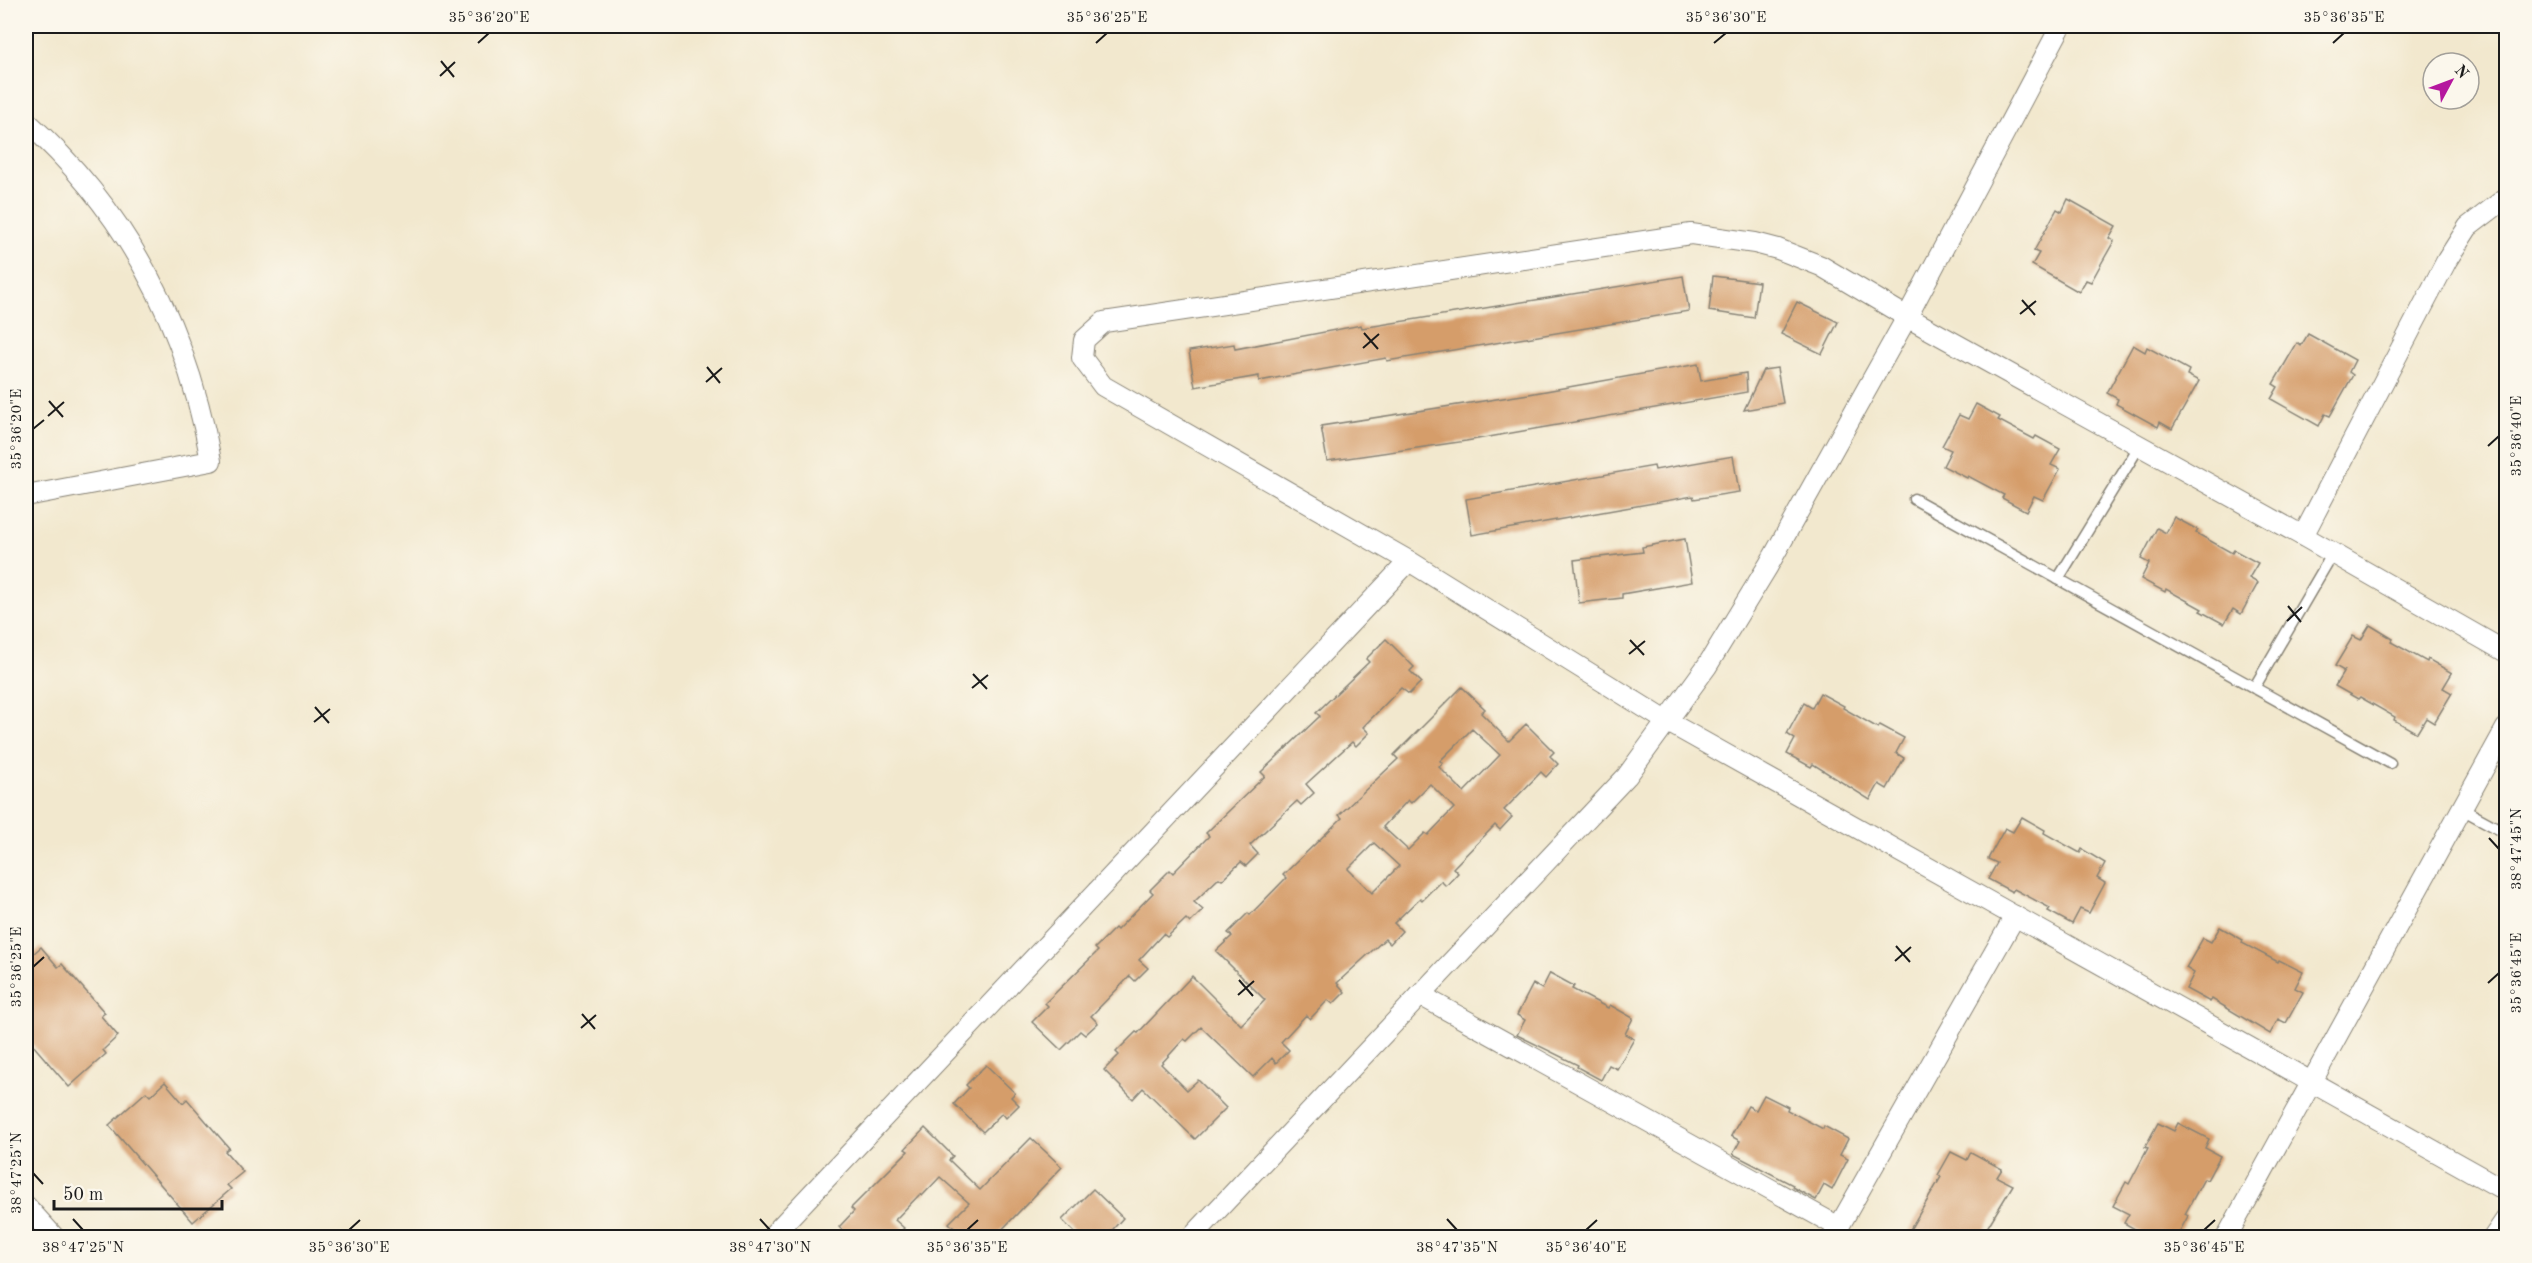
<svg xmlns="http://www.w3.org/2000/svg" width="2532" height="1263" viewBox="0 0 2532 1263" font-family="'Old Standard TT',serif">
<rect width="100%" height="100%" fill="#fbf7ec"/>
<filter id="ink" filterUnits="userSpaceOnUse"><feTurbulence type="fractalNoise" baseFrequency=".0167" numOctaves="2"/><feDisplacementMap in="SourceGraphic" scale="12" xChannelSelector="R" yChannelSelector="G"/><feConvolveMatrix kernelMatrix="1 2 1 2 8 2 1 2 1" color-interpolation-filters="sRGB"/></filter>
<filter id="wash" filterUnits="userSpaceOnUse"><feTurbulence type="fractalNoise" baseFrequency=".008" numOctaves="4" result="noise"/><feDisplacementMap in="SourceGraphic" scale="24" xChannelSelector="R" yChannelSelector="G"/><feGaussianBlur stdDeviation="1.35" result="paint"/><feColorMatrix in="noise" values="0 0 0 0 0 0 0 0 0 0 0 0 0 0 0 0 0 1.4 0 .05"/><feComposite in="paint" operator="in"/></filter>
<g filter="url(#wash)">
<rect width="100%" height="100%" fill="#f2e8ce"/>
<g id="blocks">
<g fill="#d59d6b" fill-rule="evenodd">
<polygon points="2068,199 2116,226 2109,238 2114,241 2101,264 2091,282 2086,280 2079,292 2032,265 2039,253 2034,251 2057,209 2062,212"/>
<polygon points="1683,276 1689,311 1387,361 1386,358 1259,381 1259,376 1195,387 1189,351 1234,344 1235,349 1361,325 1362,328"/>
<polygon points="1713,276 1759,282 1754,318 1709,311"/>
<polygon points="1797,302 1838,322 1822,354 1781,334"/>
<polygon points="2308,334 2355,360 2349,372 2353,375 2330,416 2325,414 2319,426 2271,399 2278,387 2273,384 2297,343 2301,346"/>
<polygon points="2133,345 2145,352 2147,347 2189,370 2187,375 2199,381 2172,429 2160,422 2158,427 2116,404 2118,399 2107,393"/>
<polygon points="1698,364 1701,381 1746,373 1747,392 1466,441 1327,461 1321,426 1529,394"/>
<polygon points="1777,368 1783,403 1744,410 1763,370"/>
<polygon points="1976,404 2000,417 1998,420 2034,439 2036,436 2060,449 2051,465 2060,469 2043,500 2034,496 2026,511 2002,498 2004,495 1968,476 1967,478 1943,466 1951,450 1942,446 1959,415 1968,419"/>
<polygon points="1733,456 1739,492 1694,499 1693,496 1472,535 1466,499 1654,466 1655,470"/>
<polygon points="2174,517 2198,530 2196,533 2232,553 2234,550 2258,563 2249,578 2258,583 2241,614 2233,609 2224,624 2200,611 2202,609 2166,589 2165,592 2141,579 2149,563 2141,559 2157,528 2166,533"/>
<polygon points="1685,539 1692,582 1622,594 1622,598 1579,603 1574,560 1643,552 1642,547"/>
<polygon points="2370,625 2393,639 2391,642 2427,662 2428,659 2452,673 2443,688 2452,693 2434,723 2426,718 2417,733 2394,720 2395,717 2360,697 2358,699 2335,686 2344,671 2335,666 2353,636 2361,640"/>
<polygon points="1386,639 1414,667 1410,671 1421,682 1409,694 1401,688 1363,727 1369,733 1356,746 1352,742 1306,784 1314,793 1301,805 1297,801 1250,845 1258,854 1246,866 1241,862 1222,880 1219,878 1194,902 1203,910 1190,923 1186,919 1167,937 1163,934 1139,960 1148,968 1135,981 1130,976 1091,1016 1098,1023 1085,1035 1080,1031 1061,1050 1032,1022 1048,1006 1045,1003 1098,951 1095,948 1115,928 1117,930 1153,893 1150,890 1170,870 1173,873 1209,836 1206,833 1265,776 1261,772 1320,716 1316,713 1369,662 1366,659"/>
<path d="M1462,687L1485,709L1481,713L1509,741L1526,724L1554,752L1550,756L1558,764L1546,777L1541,772L1504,810L1512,817L1500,830L1495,825L1453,868L1458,873L1446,886L1441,881L1422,900L1420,898L1394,923L1402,931L1390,944L1385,939L1337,983L1345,992L1333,1004L1328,1000L1310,1019L1306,1015L1281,1042L1289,1050L1276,1063L1272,1058L1253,1077L1201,1027L1187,1041L1184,1039L1161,1064L1187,1090L1198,1080L1226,1108L1195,1139L1143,1088L1133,1099L1104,1070L1119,1055L1116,1052L1136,1032L1138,1033L1192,976L1241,1025L1265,1000L1216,951L1232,936L1228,933L1248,913L1250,915L1286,878L1283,875L1342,818L1339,815L1398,759L1394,755ZM1472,729L1500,755L1464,792L1439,767L1443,763L1440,761ZM1430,784L1454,808L1428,835L1425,833L1408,850L1383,827L1408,800L1411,803ZM1374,843L1399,866L1372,893L1348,869Z"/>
<polygon points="1820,693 1844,706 1843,708 1878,728 1880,725 1904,738 1896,753 1904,758 1887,789 1879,784 1870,800 1813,764 1811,767 1787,754 1795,739 1787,734 1804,703 1812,708"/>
<polygon points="2022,817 2045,830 2044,833 2080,853 2082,849 2105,863 2097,878 2105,883 2089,913 2080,909 2072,924 2048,911 2050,908 2014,889 2012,892 1988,879 1997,863 1988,859 2005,828 2013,832"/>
<polygon points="2220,927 2243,940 2242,943 2278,962 2279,960 2303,972 2295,988 2303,992 2286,1023 2278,1019 2270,1034 2212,999 2210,1002 2186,989 2194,973 2186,968 2203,938 2211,942"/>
<polygon points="41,947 58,967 62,964 105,1013 101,1016 118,1036 103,1050 106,1054 69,1087 26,1037 26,960"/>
<polygon points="1550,973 1574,986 1572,989 1608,1008 1610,1005 1633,1018 1625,1034 1634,1039 1617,1069 1609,1065 1601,1080 1577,1067 1578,1065 1517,1035 1525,1020 1517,1015 1533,984 1542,989"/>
<polygon points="986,1065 1015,1093 1011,1097 1019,1105 1006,1118 1002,1113 983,1132 954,1104 969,1088 966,1085"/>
<polygon points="165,1082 183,1103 187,1099 229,1148 225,1151 243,1172 227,1185 231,1189 193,1222 109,1125 146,1092 150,1096"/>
<polygon points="1764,1095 1788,1107 1787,1110 1823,1129 1824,1126 1848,1139 1840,1155 1848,1159 1832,1190 1824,1185 1816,1200 1792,1187 1793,1185 1733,1154 1740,1141 1731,1136 1748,1106 1756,1110"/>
<polygon points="2158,1123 2174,1131 2178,1123 2209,1139 2205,1148 2220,1156 2207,1180 2204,1179 2185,1214 2188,1216 2176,1238 2171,1238 2159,1231 2156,1238 2151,1238 2124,1223 2129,1214 2113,1206 2126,1182 2129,1184 2148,1148 2145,1147"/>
<polygon points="925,1128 953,1156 949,1160 980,1190 1031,1138 1062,1167 994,1238 964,1238 949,1223 969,1203 940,1177 922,1196 920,1194 895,1220 904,1228 895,1238 850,1238 839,1227 854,1211 851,1208 908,1151 905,1149"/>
<polygon points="1951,1152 1967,1160 1971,1152 2002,1169 1997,1177 2013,1185 1981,1238 1905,1238 1941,1177 1938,1175"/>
<polygon points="1093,1189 1123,1218 1105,1238 1080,1238 1062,1220"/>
</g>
</g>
</g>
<g filter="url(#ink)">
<use href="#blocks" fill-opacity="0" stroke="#878275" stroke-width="1.5"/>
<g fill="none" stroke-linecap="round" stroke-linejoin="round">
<defs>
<g id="lane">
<polyline points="1914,499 2390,763"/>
<polyline points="2058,579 2140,445"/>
<polyline points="2254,688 2333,553"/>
<polyline points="2462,809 2506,833"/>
</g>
<g id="street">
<path d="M26,121C128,212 187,327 211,461L26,496"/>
<polyline points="2303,536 2447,260 2468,227 2506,198"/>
<polyline points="2506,652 2303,536 1907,317 1821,266 1778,249 1755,243 1691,234 1104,322 1084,340 1082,358 1103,386 1409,561 1668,722 2506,1191"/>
<polyline points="1420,995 1839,1227"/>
<polyline points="26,1206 55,1238"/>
<polyline points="1833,1237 2015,916"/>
<polyline points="770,1238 1409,561"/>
<polyline points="1191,1238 1627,776 1707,666 1768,566 1907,317 2061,26"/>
<polyline points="2226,1238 2506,728"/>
<polyline points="2493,1238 2506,1219"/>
</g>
</defs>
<use href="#lane" stroke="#878275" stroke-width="13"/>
<use href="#street" stroke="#878275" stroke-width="22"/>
<use href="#lane" stroke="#fff" stroke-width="10"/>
<use href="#street" stroke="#fff" stroke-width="20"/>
</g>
</g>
<path fill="none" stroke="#1c1c1c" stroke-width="2" d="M478,43L489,33M1096,43L1107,33M1714,43L1726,33M2333,43L2344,33M441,61L454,77M440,76L455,62M2022,300L2035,315M2020,314L2036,301M1364,333L1378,349M1363,348L1379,334M707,367L720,383M706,382L722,368M49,401L63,417M48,416L64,402M33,429L44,420M2488,446L2499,436M2288,606L2301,622M2287,621L2302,607M1630,640L1644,655M1629,654L1645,641M973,674L987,689M972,688L988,675M315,707L329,723M314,722L330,709M2489,838L2499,849M1896,946L1910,962M1895,961L1911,947M33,967L44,957M1239,980L1253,996M2488,983L2499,973M1238,995L1254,981M582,1014L595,1029M581,1028L596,1015M33,1173L43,1184M73,1219L83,1230M760,1219L770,1230M1447,1219L1457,1230M349,1230L360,1220M967,1230L978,1220M1586,1230L1597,1220M2204,1230L2215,1220"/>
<rect width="2532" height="1263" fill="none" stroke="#fbf7ec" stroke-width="66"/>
<g transform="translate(2451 81) rotate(49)"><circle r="28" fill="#fbf7ec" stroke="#a29f99" stroke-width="1.5"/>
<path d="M0-4.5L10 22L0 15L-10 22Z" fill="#b5179e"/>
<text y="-9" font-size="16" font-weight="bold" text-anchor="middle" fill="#1c1c1c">N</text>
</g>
<path d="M54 1200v9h168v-9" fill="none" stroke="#1c1c1c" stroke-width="3"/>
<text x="63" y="1200" font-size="18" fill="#1c1c1c" stroke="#fbf7ec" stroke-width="4.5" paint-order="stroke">50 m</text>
<rect x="33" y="33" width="2466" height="1197" fill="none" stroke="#1c1c1c" stroke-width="2"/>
<g font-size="15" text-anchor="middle" fill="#1c1c1c">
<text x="489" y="22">35°36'20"E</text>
<text x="1107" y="22">35°36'25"E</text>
<text x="1726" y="22">35°36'30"E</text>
<text x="2344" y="22">35°36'35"E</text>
<text transform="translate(16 429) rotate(-90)" y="5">35°36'20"E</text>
<text transform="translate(2516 436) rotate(-90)" y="5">35°36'40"E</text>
<text transform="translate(2516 849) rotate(-90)" y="5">38°47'45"N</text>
<text transform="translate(16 967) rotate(-90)" y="5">35°36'25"E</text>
<text transform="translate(2516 973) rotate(-90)" y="5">35°36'45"E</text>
<text transform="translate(16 1173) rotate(-90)" y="5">38°47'25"N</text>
<text x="83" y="1252">38°47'25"N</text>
<text x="349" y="1252">35°36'30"E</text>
<text x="770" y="1252">38°47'30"N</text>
<text x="967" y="1252">35°36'35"E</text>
<text x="1457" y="1252">38°47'35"N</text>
<text x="1586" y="1252">35°36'40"E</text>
<text x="2204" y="1252">35°36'45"E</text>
</g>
</svg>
